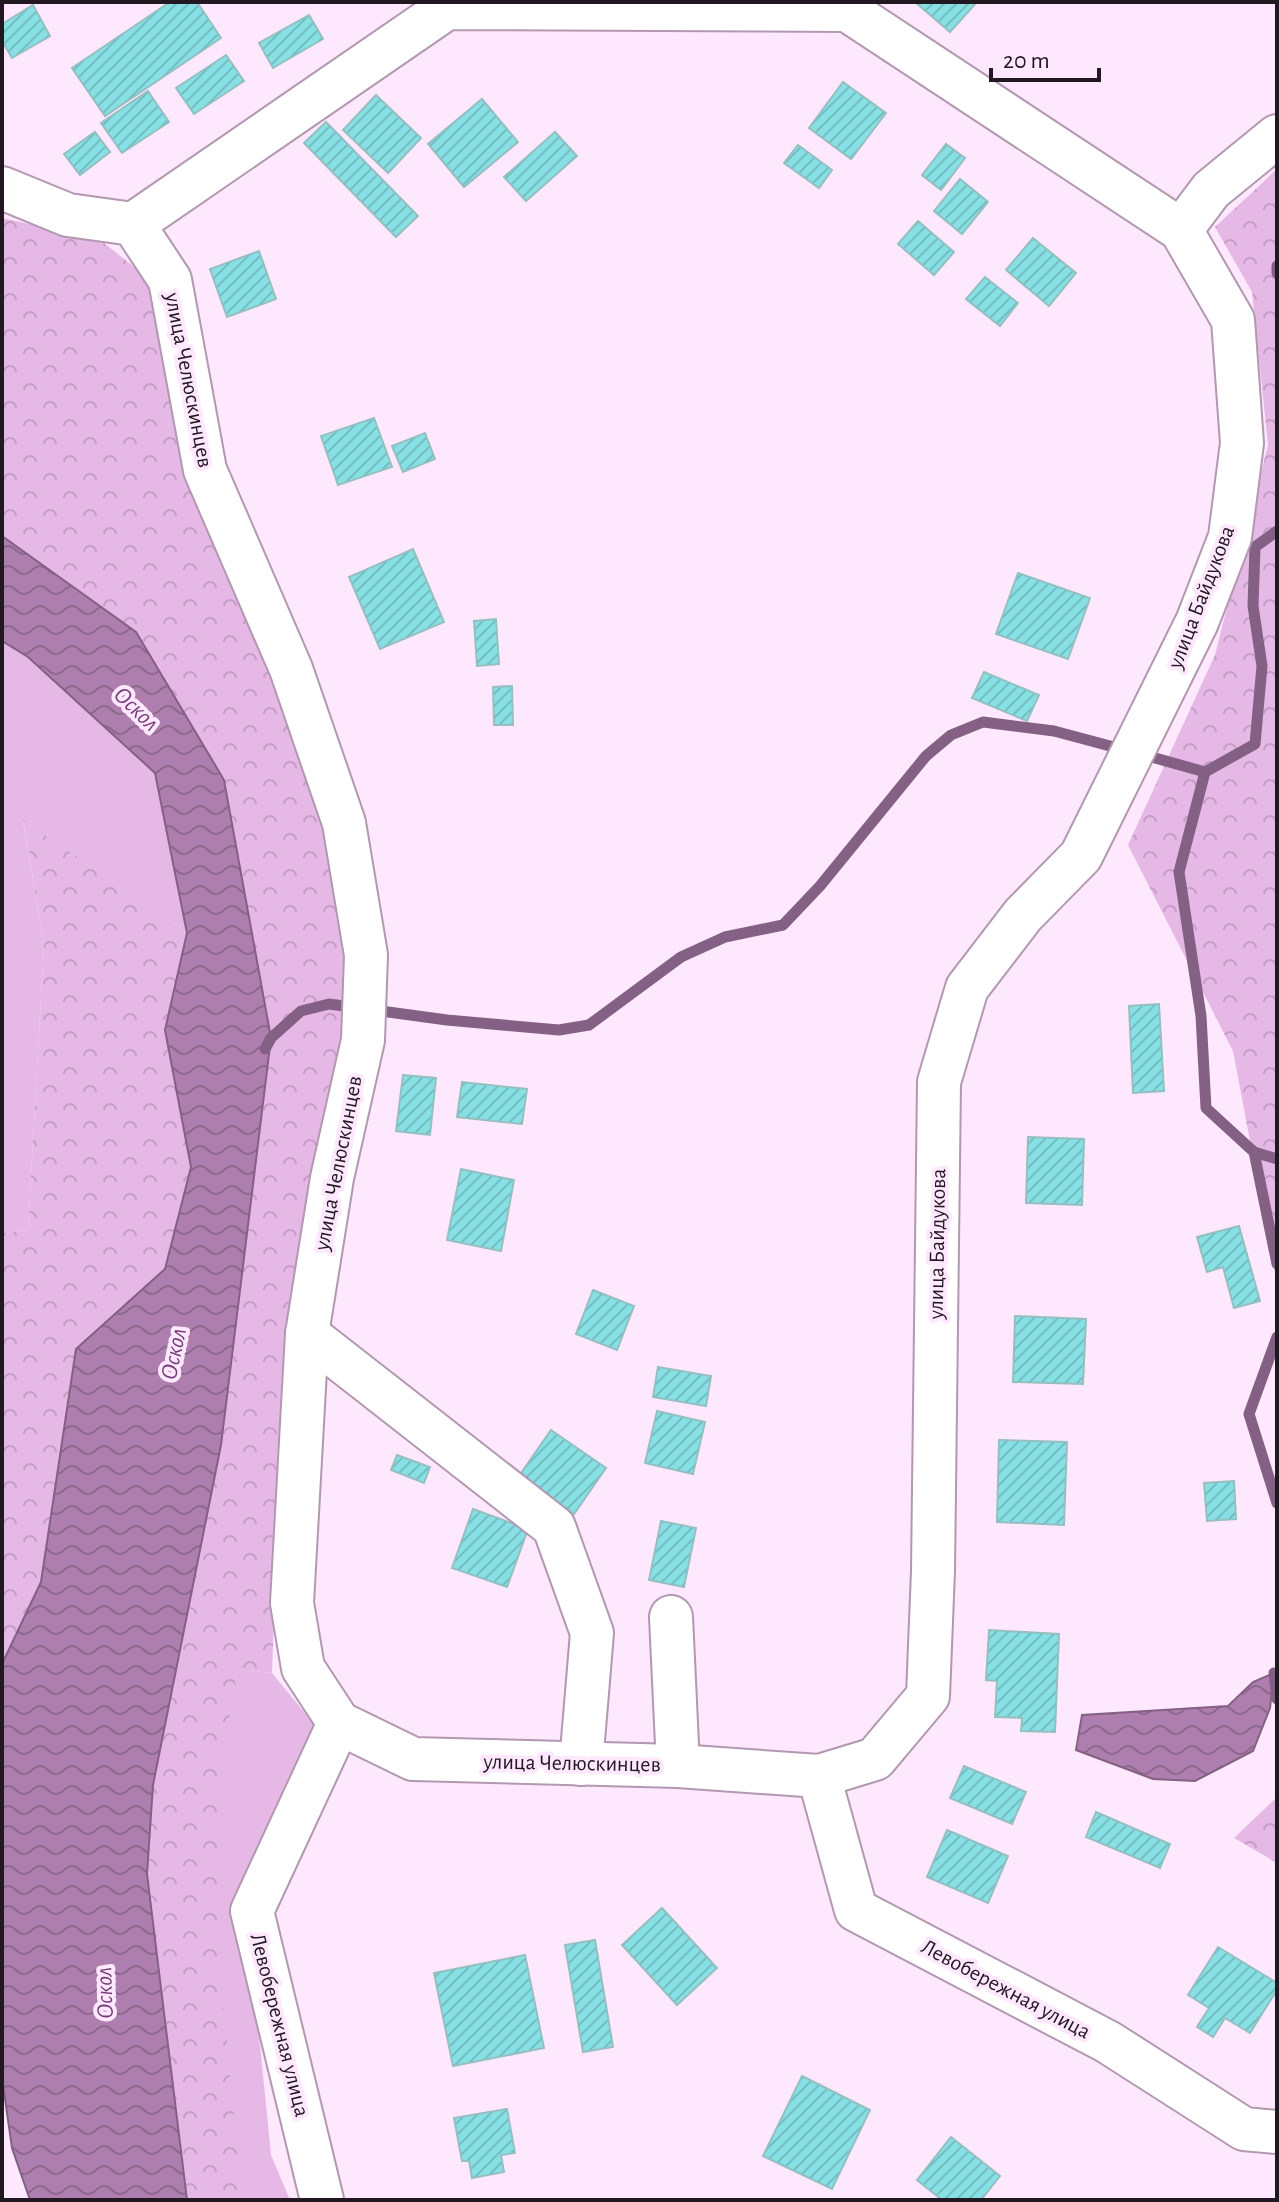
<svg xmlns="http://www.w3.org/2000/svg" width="1279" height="2202" viewBox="0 0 1279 2202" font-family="'Alegreya Sans',sans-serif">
<defs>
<pattern id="forest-crowns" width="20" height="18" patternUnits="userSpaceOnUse" patternTransform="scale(2)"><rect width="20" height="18" fill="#e6b8e6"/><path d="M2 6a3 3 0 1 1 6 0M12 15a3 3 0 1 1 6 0" fill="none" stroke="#c59dc5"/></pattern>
<pattern id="water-waves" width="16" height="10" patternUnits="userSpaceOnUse" patternTransform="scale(2)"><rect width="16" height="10" fill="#ae7fae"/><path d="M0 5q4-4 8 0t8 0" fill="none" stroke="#8d678d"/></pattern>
<pattern id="building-hatch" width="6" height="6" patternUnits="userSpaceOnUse" patternTransform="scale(2)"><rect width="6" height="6" fill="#86e0e4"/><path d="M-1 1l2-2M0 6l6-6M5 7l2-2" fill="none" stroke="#73bfc3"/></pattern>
</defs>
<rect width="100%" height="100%" fill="#fee8fd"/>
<g fill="#e6b8e6">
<polygon points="2,641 28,657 155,773 187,933 23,821 44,944 28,1230 2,1233"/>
<path d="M238,1669L272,1673L323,1735L246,1904L271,2155L290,2200H242C223,2067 212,1929 217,1794C218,1753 231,1709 238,1669Z"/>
</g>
<g fill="url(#forest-crowns)">
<polygon points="1277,169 1277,1283 1233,1051 1128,845 1215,655 1268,445 1252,292 1215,227"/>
<polygon points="2,218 99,239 153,282 327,835 353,967 284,1344 272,1673 238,1669 217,1791 218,1949 242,2200 187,2200 147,1874 153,1785 221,1445 271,1037 224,780 136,632 2,536"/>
<polygon points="23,820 187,933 165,1030 191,1167 165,1269 76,1349 41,1582 2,1664 2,1233 28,1230 44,944"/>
<polygon points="1277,1797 1277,1863 1234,1838"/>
</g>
<g fill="url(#water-waves)" stroke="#846084" stroke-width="2">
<polygon points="2,536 136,632 224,780 271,1038 221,1445 153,1785 147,1874 187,2200 30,2200 12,2148 2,2078 2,1664 41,1582 76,1349 165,1269 191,1167 165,1030 187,933 155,773 28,657 2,641"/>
<polygon points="1274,1673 1270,1708 1253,1751 1195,1781 1153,1779 1076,1750 1082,1715 1228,1706 1253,1682"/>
</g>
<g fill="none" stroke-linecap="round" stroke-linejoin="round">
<g stroke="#846084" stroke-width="11">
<polyline points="1277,266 1277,273"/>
<polyline points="1141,754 1205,772 1255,744 1262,666 1253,606 1255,547 1277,531"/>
<polyline points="1205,772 1179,872 1201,1016 1206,1108 1254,1152 1277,1159"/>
<polyline points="265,1049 271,1038 301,1011 329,1004 447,1020 559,1030 589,1025 681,957 725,937 783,925 820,886 926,756 951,735 983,722 1054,731 1125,750"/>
<polyline points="1254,1152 1277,1264"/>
<polyline points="1277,1337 1249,1414 1277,1503"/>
<polyline points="1274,1673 1277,1699"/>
</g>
</g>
<g fill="url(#building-hatch)" stroke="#95bfc1" stroke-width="2">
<polygon points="170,2 197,2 221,38 105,116 72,68"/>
<polygon points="915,2 977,2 950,32"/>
<polygon points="33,5 50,36 12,58 2,41 2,24"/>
<polygon points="309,15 323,39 273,68 259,43"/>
<polygon points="226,55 244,81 194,114 176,88"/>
<polygon points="843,82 886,113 851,159 809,128"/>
<polygon points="148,91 169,122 122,153 101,123"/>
<polygon points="376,95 421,138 388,173 343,130"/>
<polygon points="482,99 518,142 464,187 428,144"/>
<polygon points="326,122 418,216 396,237 304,143"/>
<polygon points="95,132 110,152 80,175 64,154"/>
<polygon points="555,132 577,156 526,201 504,177"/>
<polygon points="946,144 965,158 941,190 922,175"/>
<polygon points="798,145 832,170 819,188 784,163"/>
<polygon points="960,179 988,202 962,234 934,211"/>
<polygon points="918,221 954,252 934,275 898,244"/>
<polygon points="1033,238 1076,273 1049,306 1006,270"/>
<polygon points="259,251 276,299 227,317 210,269"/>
<polygon points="985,277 1018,303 1000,326 966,299"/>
<polygon points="374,418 392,467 338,485 321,436"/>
<polygon points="425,433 435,459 403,472 392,446"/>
<polygon points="413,549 444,622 380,649 349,577"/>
<polygon points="1018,573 1090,598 1068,659 996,634"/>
<polygon points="496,619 499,664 477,666 474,621"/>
<polygon points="984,672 1039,695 1027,721 972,698"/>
<polygon points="512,686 513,725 494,725 493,687"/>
<polygon points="1159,1004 1164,1091 1133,1093 1129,1006"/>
<polygon points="403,1075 436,1078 430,1135 396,1131"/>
<polygon points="462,1082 527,1089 522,1124 457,1117"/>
<polygon points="1028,1137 1084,1139 1082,1205 1026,1203"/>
<polygon points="461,1169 514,1180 501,1251 447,1240"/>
<polygon points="1239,1226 1260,1301 1234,1308 1223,1267 1207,1272 1197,1237"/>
<polygon points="593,1290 634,1306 617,1350 576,1334"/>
<polygon points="1015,1316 1086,1319 1083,1384 1013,1382"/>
<polygon points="658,1367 711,1376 706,1406 653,1397"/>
<polygon points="657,1411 705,1422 693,1474 645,1463"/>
<polygon points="551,1430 606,1468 574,1514 519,1476"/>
<polygon points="999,1440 1067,1442 1064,1525 997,1522"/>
<polygon points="397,1455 430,1467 424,1483 391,1470"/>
<polygon points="1234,1481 1236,1519 1207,1521 1204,1483"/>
<polygon points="473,1509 528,1529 507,1587 452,1568"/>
<polygon points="661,1521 696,1528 684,1587 649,1580"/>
<polygon points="989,1630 1059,1634 1055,1732 1021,1731 1022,1718 995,1717 997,1681 986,1680"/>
<polygon points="964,1766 1026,1792 1012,1824 950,1798"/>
<polygon points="1096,1812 1170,1844 1160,1868 1086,1837"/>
<polygon points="947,1830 1008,1856 988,1903 927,1877"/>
<polygon points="662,1908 717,1968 677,2005 622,1945"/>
<polygon points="595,1940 613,2047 583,2052 565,1945"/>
<polygon points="1218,1947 1277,1983 1277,1990 1250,2033 1225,2018 1213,2037 1197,2027 1209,2008 1188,1995"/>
<polygon points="525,1955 544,2048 453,2066 434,1973"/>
<polygon points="802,2076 870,2110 832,2189 763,2156"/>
<polygon points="507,2109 515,2153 501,2155 504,2172 472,2178 469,2161 462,2161 454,2118"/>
<polygon points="951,2137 1000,2176 981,2200 942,2200 917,2180"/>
</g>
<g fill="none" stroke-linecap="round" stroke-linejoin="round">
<defs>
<g id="minor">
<polyline points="2,188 68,215 133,224 170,280 205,470 291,669 344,823 366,955 363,1040 332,1178 307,1334 292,1603 303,1668 339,1723 413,1759 678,1766 819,1776 875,1759 928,1696 933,1571 939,1082 967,988 1023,915 1081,856 1197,622 1230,537 1242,443 1233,320 1181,230 847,10 447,8 133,224"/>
<polyline points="1181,230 1211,190 1277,136"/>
<polyline points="307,1334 554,1527 592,1633 581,1764"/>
<polyline points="671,1617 678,1766"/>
<polyline points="819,1776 856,1910 1108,2042 1244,2129 1277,2132"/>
<polyline points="322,2200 252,1911 339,1723"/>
</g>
</defs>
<use href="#minor" stroke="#b298b1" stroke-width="46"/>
<use href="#minor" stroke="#fff" stroke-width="42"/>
</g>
<g text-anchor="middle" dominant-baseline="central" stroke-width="8" stroke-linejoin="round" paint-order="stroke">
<g font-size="22" fill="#211821" stroke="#fee8fd">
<text transform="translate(189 380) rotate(79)">улица Челюскинцев</text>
<text transform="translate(1201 597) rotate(-69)">улица Байдукова</text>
<text transform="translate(338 1163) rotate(-79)">улица Челюскинцев</text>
<text transform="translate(937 1244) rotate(-89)">улица Байдукова</text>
<text transform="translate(572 1763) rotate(1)">улица Челюскинцев</text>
<text transform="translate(1006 1989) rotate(28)">Левобережная улица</text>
<text transform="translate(280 2025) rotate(76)">Левобережная улица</text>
</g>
<g font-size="24" font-style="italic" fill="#773c78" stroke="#fee8fd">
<text transform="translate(136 709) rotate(44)">Оскол</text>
<text transform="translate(174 1354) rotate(-78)">Оскол</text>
<text transform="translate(105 1993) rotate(-92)">Оскол</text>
</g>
</g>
<rect width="1279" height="2202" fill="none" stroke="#211821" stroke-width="8"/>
<path d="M991 68v12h108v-12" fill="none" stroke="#211821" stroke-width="4"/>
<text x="1003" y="68" font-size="24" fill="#211821" stroke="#fee8fd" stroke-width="6" paint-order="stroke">20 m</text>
</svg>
